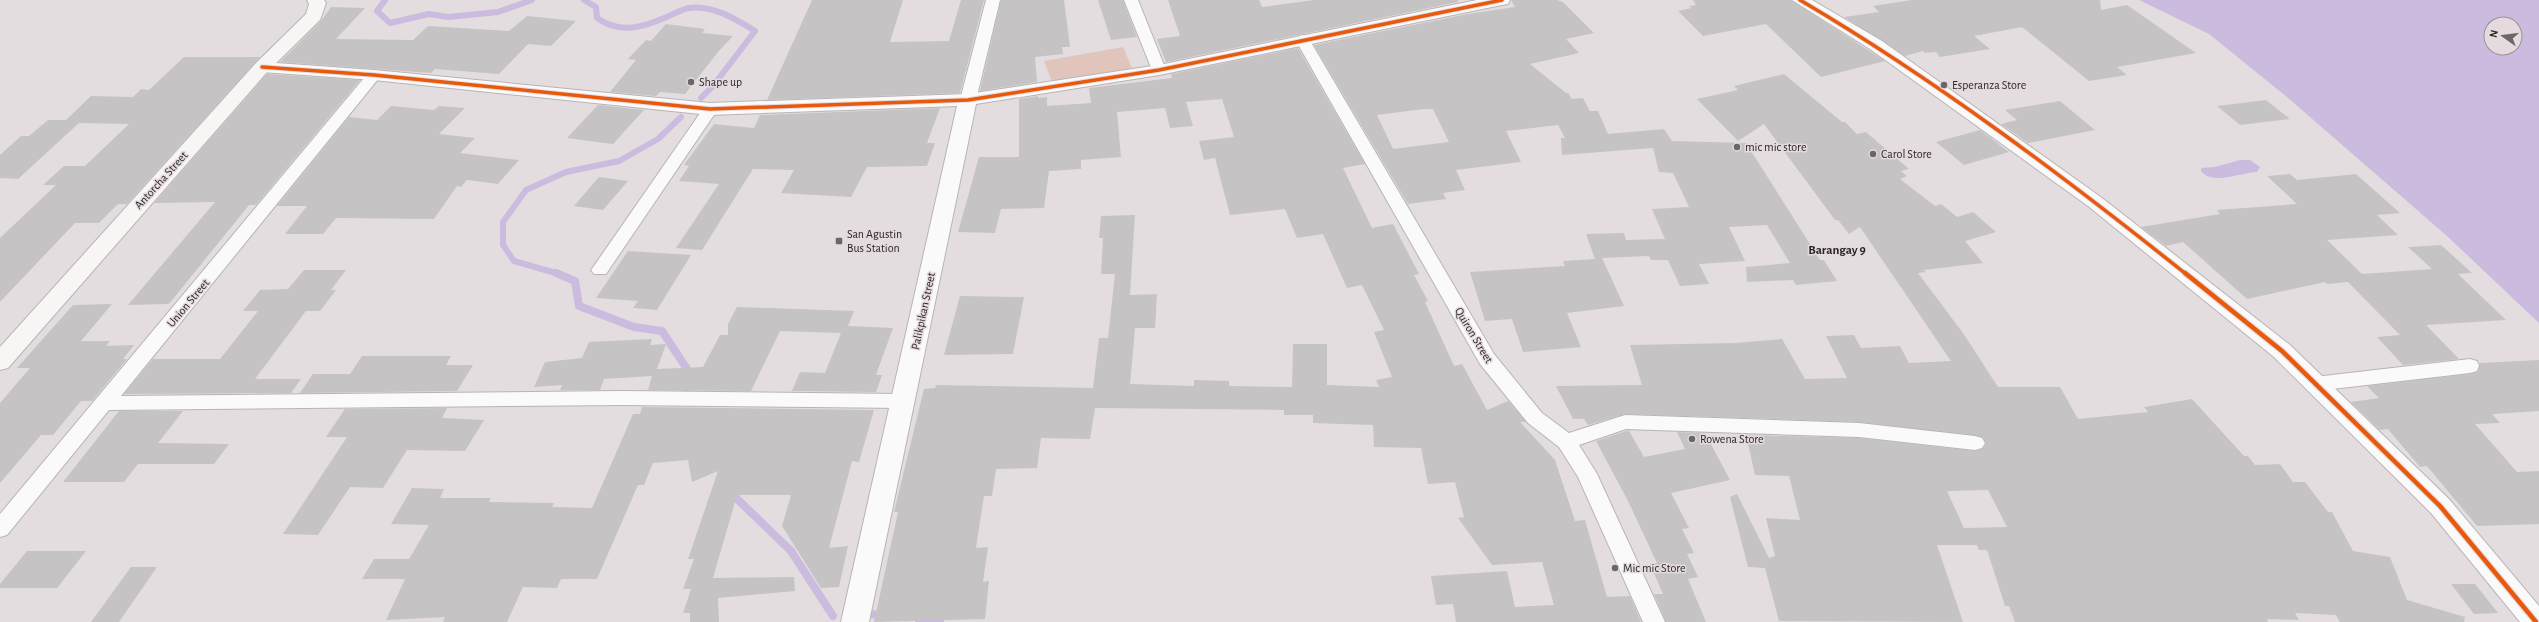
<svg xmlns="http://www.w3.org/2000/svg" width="2539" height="622" viewBox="0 0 2539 622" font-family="'Alegreya Sans',sans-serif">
<rect width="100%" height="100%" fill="#e3dde0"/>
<polygon fill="#e1c5bd" points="1123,47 1132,68 1052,82 1044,61"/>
<g fill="#cabbdf" fill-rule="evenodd">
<path d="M2139,0H2539V323L2447,236L2287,97L2209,34ZM2491,24H2515V48H2491Z"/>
<path d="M2240,160H2250L2260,167L2257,172C2242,172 2212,186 2201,171V168L2215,167Z"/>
</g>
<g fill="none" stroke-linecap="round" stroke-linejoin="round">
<g stroke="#cabbdf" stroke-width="6">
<polyline points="385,0 377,11 390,23 429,14 448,17 498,12 532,0"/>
<path d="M584,0L596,7L597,18C621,35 644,27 669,16C676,13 683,9 689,8C713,5 736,19 755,31L713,86L701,98"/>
<polyline points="559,274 514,261 503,245 503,222 526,190 566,172 619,161 658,139 681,117"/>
</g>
<g stroke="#cabbdf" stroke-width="8">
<polyline points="556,273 575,281 579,306 634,327 662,331 687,369 686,391"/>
<polyline points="732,491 733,495 791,551 833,616"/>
<polyline points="871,614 885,616"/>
<polyline points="919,620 940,622"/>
</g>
</g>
<g fill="#c6c3c5" fill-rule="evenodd">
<polygon points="812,0 903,0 890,42 949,41 961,0 984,0 960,93 767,100"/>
<polygon points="1001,0 1064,0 1070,47 1062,47 1063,54 1035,57 1037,82 980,91"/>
<polygon points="1098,0 1123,0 1137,37 1111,40"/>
<polygon points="1168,0 1259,0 1262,7 1314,0 1458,0 1458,2 1166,62 1157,39 1180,36"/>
<path d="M1511,0H1557L1563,2L1594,33L1566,39L1579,53L1530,64L1566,93H1568L1572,99L1583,98L1590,111H1598L1608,134L1664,129L1672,141L1746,143L1820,260H1824L1837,281L1796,285L1793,280L1747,282L1746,267L1790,263L1767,225L1729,227L1745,261L1699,264L1709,284L1680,286L1668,260H1651L1649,256L1602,258L1624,306L1567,313L1581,347L1523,352L1512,319L1485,321L1470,272L1565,266L1563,261L1595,259L1586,234L1624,233L1626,240L1665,239L1652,209L1689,207L1673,173L1659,172L1653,148L1562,155L1561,138H1565L1558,125L1506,131L1521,162L1456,170L1465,190L1443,193L1446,199L1408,204L1314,45L1468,14L1515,7ZM1424,109H1433L1449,142L1393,149L1377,115Z"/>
<polygon points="1693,0 1791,0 1885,61 1821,77 1766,24 1703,36 1678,11 1692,8 1689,6 1696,5"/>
<polygon points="1912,0 2100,0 2101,10 2127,5 2196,53 2117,67 2127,75 2089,81 2022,27 1974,36 1990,49 1940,57 1936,52 1925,53 1923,51 1905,56 1844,17 1879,12 1873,6"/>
<polygon points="331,7 365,8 336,39 413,40 428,26 509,31 527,16 576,21 551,46 528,44 499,74 435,69 431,73 280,62 321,21"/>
<polygon points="666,24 705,29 702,33 733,36 718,52 685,94 660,92 656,96 610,92 636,60 628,59 646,40 651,41"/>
<polygon points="1298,48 1365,164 1343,168 1372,228 1393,224 1419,274 1414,275 1428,301 1425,302 1454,366 1462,364 1487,410 1508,401 1526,422 1520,422 1555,460 1575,521 1585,520 1607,597 1630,596 1641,622 1456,622 1453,604 1436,605 1431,576 1507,571 1515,607 1554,605 1542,562 1492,565 1458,518 1464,517 1455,482 1428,484 1421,448 1374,447 1373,425 1313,423 1313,415 1284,415 1284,410 1095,408 1090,439 1041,438 1037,468 996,469 992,496 984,496 976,548 988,547 983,582 989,581 985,619 874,622 898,512 894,512 924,389 935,388 936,385 1093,388 1099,338 1108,338 1115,274 1101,274 1103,238 1099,238 1101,216 1135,215 1130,295 1157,294 1155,328 1135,328 1130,384 1194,386 1194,380 1229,381 1229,386 1292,387 1293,344 1327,344 1327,385 1379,387 1376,380 1392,377 1374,332 1384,330 1362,285 1347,288 1323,234 1297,238 1285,209 1230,215 1215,158 1204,160 1199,141 1234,137 1222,99 1186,102 1193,126 1170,128 1165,108 1117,112 1121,157 1081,160 1081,169 1049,171 1044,208 1001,209 995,233 958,232 979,157 1019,157 1019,99 1038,96 1038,98 1047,97 1047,106 1091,103 1089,88 1172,78 1171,74"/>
<polygon points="184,57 260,57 127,204 118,204 99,223 75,223 0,302 0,238 56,185 43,185 64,166 85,166 129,124 79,123 18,179 0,178 0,155 21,136 29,136 48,120 66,120 91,96 133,97 141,89 149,90"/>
<polygon points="267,74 360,80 256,205 249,205 169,304 128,305 215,202 154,203"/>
<path d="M1784,74L1842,122H1845L1857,134L1866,132L1909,169L1901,171L1907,176L1900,179L1935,206L1941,204L1957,217L1973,212L1996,232L1965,241L1983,263L1924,270L1926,272L1918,273L1963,333L1998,387H2060L2078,419L2148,412L2144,407L2192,399L2244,456H2248L2255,465L2280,464L2293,482H2305L2328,512H2332L2353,551L2390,557L2407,600L2465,617L2464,622H2340L2336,615L2295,613L2299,620L2267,619L2268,622H2015L2009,606H2005L1987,550H1979L1977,545H1937L1963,622L1779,621L1765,568L1748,567L1730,497L1737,494L1769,558L1775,556L1766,518L1800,520L1789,476L1755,475L1746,435L1859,438L1975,451L1982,449L1986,444L1983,437L1859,422L1625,414L1588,425L1584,419H1573L1556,386L1642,385L1630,345L1735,343L1782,339L1805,379L1847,378L1826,336L1854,335L1861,348L1900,346L1909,363L1951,361L1860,227L1849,234L1838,220H1835L1764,124L1738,141L1697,99L1738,90L1734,86ZM1988,490L2007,527L1964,528L1947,491Z"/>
<polygon points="2266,100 2290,119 2240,125 2217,106"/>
<polygon points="2060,101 2095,130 2028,143 2001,124 2017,120 2005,110"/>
<polygon points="598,105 644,110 613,144 567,138"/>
<polygon points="391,106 434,110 439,106 465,108 439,134 475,138 460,153 519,160 498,184 467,180 461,187 457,186 434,219 336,218 323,234 285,234 307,206 277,206 349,117 377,120"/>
<polygon points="940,108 927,143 935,143 927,166 867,167 851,197 781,193 794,170 753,169 702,250 676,248 719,184 679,181 689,166 684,165 714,124 754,128 760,115"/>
<polygon points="1980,130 2009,152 1964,165 1936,142"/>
<polygon points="2290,174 2297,180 2356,174 2400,213 2377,215 2398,235 2327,240 2362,274 2432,269 2408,247 2441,245 2472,273 2458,274 2506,320 2426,325 2459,359 2403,365 2377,337 2400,335 2348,282 2327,284 2325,282 2247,299 2183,242 2166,246 2141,227 2220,214 2217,210 2297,204 2267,176"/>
<polygon points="599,177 628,181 603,210 574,206"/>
<polygon points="628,251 691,255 657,310 633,308 638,301 596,298"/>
<polygon points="304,270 346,270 331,290 336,290 320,311 306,311 255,379 301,379 291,393 124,394 153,359 220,359 258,311 243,311 260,290 288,289"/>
<polygon points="960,296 1024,297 1013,354 944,355"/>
<polygon points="112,304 81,341 110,341 106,346 134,345 123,359 127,359 92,401 81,401 53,435 41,435 0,483 0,403 30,368 17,368 73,305"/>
<polygon points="737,307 854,311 848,326 893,328 876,375 882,375 876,392 792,391 800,372 825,373 841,333 780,331 751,391 648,390 652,376 604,379 600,390 560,390 562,385 534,387 545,362 582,358 589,342 652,339 650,345 666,344 657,369 703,367 720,335 728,335 728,324"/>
<polygon points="362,356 451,356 446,365 473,365 457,391 300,393 313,374 350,374"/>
<polygon points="2539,360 2539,411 2492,414 2500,423 2475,424 2517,472 2539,471 2539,524 2477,526 2427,466 2420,467 2388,429 2380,430 2351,402 2379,398 2367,386 2470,374 2478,372 2480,363"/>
<polygon points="642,407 874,410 859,462 852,461 829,548 848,546 839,587 821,588 782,526 791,495 737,495 713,578 794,577 795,591 718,598 719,622 690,622 690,613 683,613 691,589 683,589 694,559 688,559 718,471 692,482 688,460 653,463 644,485 638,485 597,579 561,579 557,588 523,587 507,622 443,622 445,617 386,620 405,579 362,579 374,559 409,559 429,525 391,524 412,488 444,489 440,498 491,498 489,502 554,503 552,507 592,508 633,414 640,414"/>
<polygon points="447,408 442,418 484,420 465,451 407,450 383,488 350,487 318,535 283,534 347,437 326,437 345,409"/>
<polygon points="119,411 183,411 158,443 229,444 214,464 138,464 124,482 63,482"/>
<polygon points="1626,431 1629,431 1644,457 1685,449 1677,432 1705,433 1730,480 1671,493 1689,528 1682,529 1694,553 1687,554 1698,577 1688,579 1706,622 1666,622 1654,594 1663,594 1650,564 1657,563 1628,501 1596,441"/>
<polygon points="27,551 86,551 57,588 0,588 0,584"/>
<polygon points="131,567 157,567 119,622 91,622"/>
<polygon points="2451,584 2475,584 2498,613 2474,614"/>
</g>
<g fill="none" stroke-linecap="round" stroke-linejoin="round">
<defs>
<g id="minor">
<polygon points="986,0 1000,0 976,100 968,105 960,100"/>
<polygon points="1124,0 1138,0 1166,70 1164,73 1159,74 1152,70"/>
<polygon points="1302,35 1309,39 1494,354 1542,413 1569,433 1625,415 1859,423 1975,436 1982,438 1985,443 1982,448 1975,450 1859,437 1626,429 1579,445 1597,474 1665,622 1643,622 1578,477 1559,447 1528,423 1480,364 1295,39"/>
<polygon points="374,71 381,75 379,78 121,396 623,391 904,394 911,396 914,401 911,406 904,408 623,405 109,410 7,535 0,537 0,514 369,72"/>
<polygon points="710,104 718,109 606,274 594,274 591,270 594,266 705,106"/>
<polygon points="2470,359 2477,361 2479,366 2477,371 2470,373 2315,391 2308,389 2306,384 2308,379 2315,377"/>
</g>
<g id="tertiary">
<polygon points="1477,0 1510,0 1508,4 1502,5 1159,75 976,104 869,622 841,622 957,106 710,115 374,80 262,72 256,71 253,67 256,63 262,62 374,70 710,103 968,94 1159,65"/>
<polygon points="1792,0 1812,0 1882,41 2102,198 2290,345 2449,499 2539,606 2539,622 2520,622 2431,513 2274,357 2088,206 1870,49"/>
</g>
<polygon id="secondary" points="307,0 324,0 326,3 320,20 268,71 8,368 0,370 0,347 256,63 306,14 309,4"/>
</defs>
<use href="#minor" stroke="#b8b4b6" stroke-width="2"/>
<use href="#tertiary" stroke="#b8b4b6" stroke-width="2"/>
<use href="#secondary" stroke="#b8b4b6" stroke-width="2"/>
<use href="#minor" fill="#fbfafa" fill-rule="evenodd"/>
<use href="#tertiary" fill="#fbfafa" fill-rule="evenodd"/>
<use href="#secondary" fill="#f8f5f5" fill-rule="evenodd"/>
<defs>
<g id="cycleway-far1">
<path d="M1800,0C1936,80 2063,176 2186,274"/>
<polyline points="262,67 374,75 710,109 968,100 1159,70 1502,0"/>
</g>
<polyline id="cycleway" points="2185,273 2282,351 2440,506 2536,622"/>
</defs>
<use href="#cycleway-far1" stroke="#e5dbdf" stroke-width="5.5"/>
<use href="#cycleway" stroke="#e5dbdf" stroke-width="7"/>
<use href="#cycleway-far1" stroke="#e8590c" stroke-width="3.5"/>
<use href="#cycleway" stroke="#e8590c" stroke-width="4.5"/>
</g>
<g fill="#6b6668" stroke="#e5dbdf" stroke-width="1.5">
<circle cx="691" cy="82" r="4"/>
<circle cx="1944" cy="85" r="4"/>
<circle cx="1737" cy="147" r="4"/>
<circle cx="1873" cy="154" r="4"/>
<rect x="835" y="237" width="8" height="8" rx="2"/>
<circle cx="1692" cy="439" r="4"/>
<circle cx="1615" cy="568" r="4"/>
</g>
<g text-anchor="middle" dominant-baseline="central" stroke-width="3" stroke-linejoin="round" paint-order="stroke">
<g font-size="12" fill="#2a2628" stroke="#e5dbdf" text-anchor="start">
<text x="699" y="82">Shape up</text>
<text x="1952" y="85">Esperanza Store</text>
<text x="1745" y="147">mic mic store</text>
<text x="1881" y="154">Carol Store</text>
<text x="847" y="234">San Agustin<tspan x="847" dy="14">Bus Station</tspan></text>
<text x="1700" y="439">Rowena Store</text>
<text x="1623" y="568">Mic mic Store</text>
</g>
<g font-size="12" fill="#2a2628" stroke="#e5dbdf">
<text transform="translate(161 180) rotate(-48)">Antorcha Street</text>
<text transform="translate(188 303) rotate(-50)">Union Street</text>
<text transform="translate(923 311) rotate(-78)">Palikpikan Street</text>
<text transform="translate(1474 335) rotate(59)">Quiron Street</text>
</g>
<g font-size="13" font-weight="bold" fill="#2a2628" stroke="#e5dbdf">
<text x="1837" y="250">Barangay 9</text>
</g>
</g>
<g transform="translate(2503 36) rotate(284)"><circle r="19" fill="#e5dbdf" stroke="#9a9396"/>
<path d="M0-3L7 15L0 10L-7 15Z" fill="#6b6668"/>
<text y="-6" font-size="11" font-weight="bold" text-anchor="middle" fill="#2a2628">N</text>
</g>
</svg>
